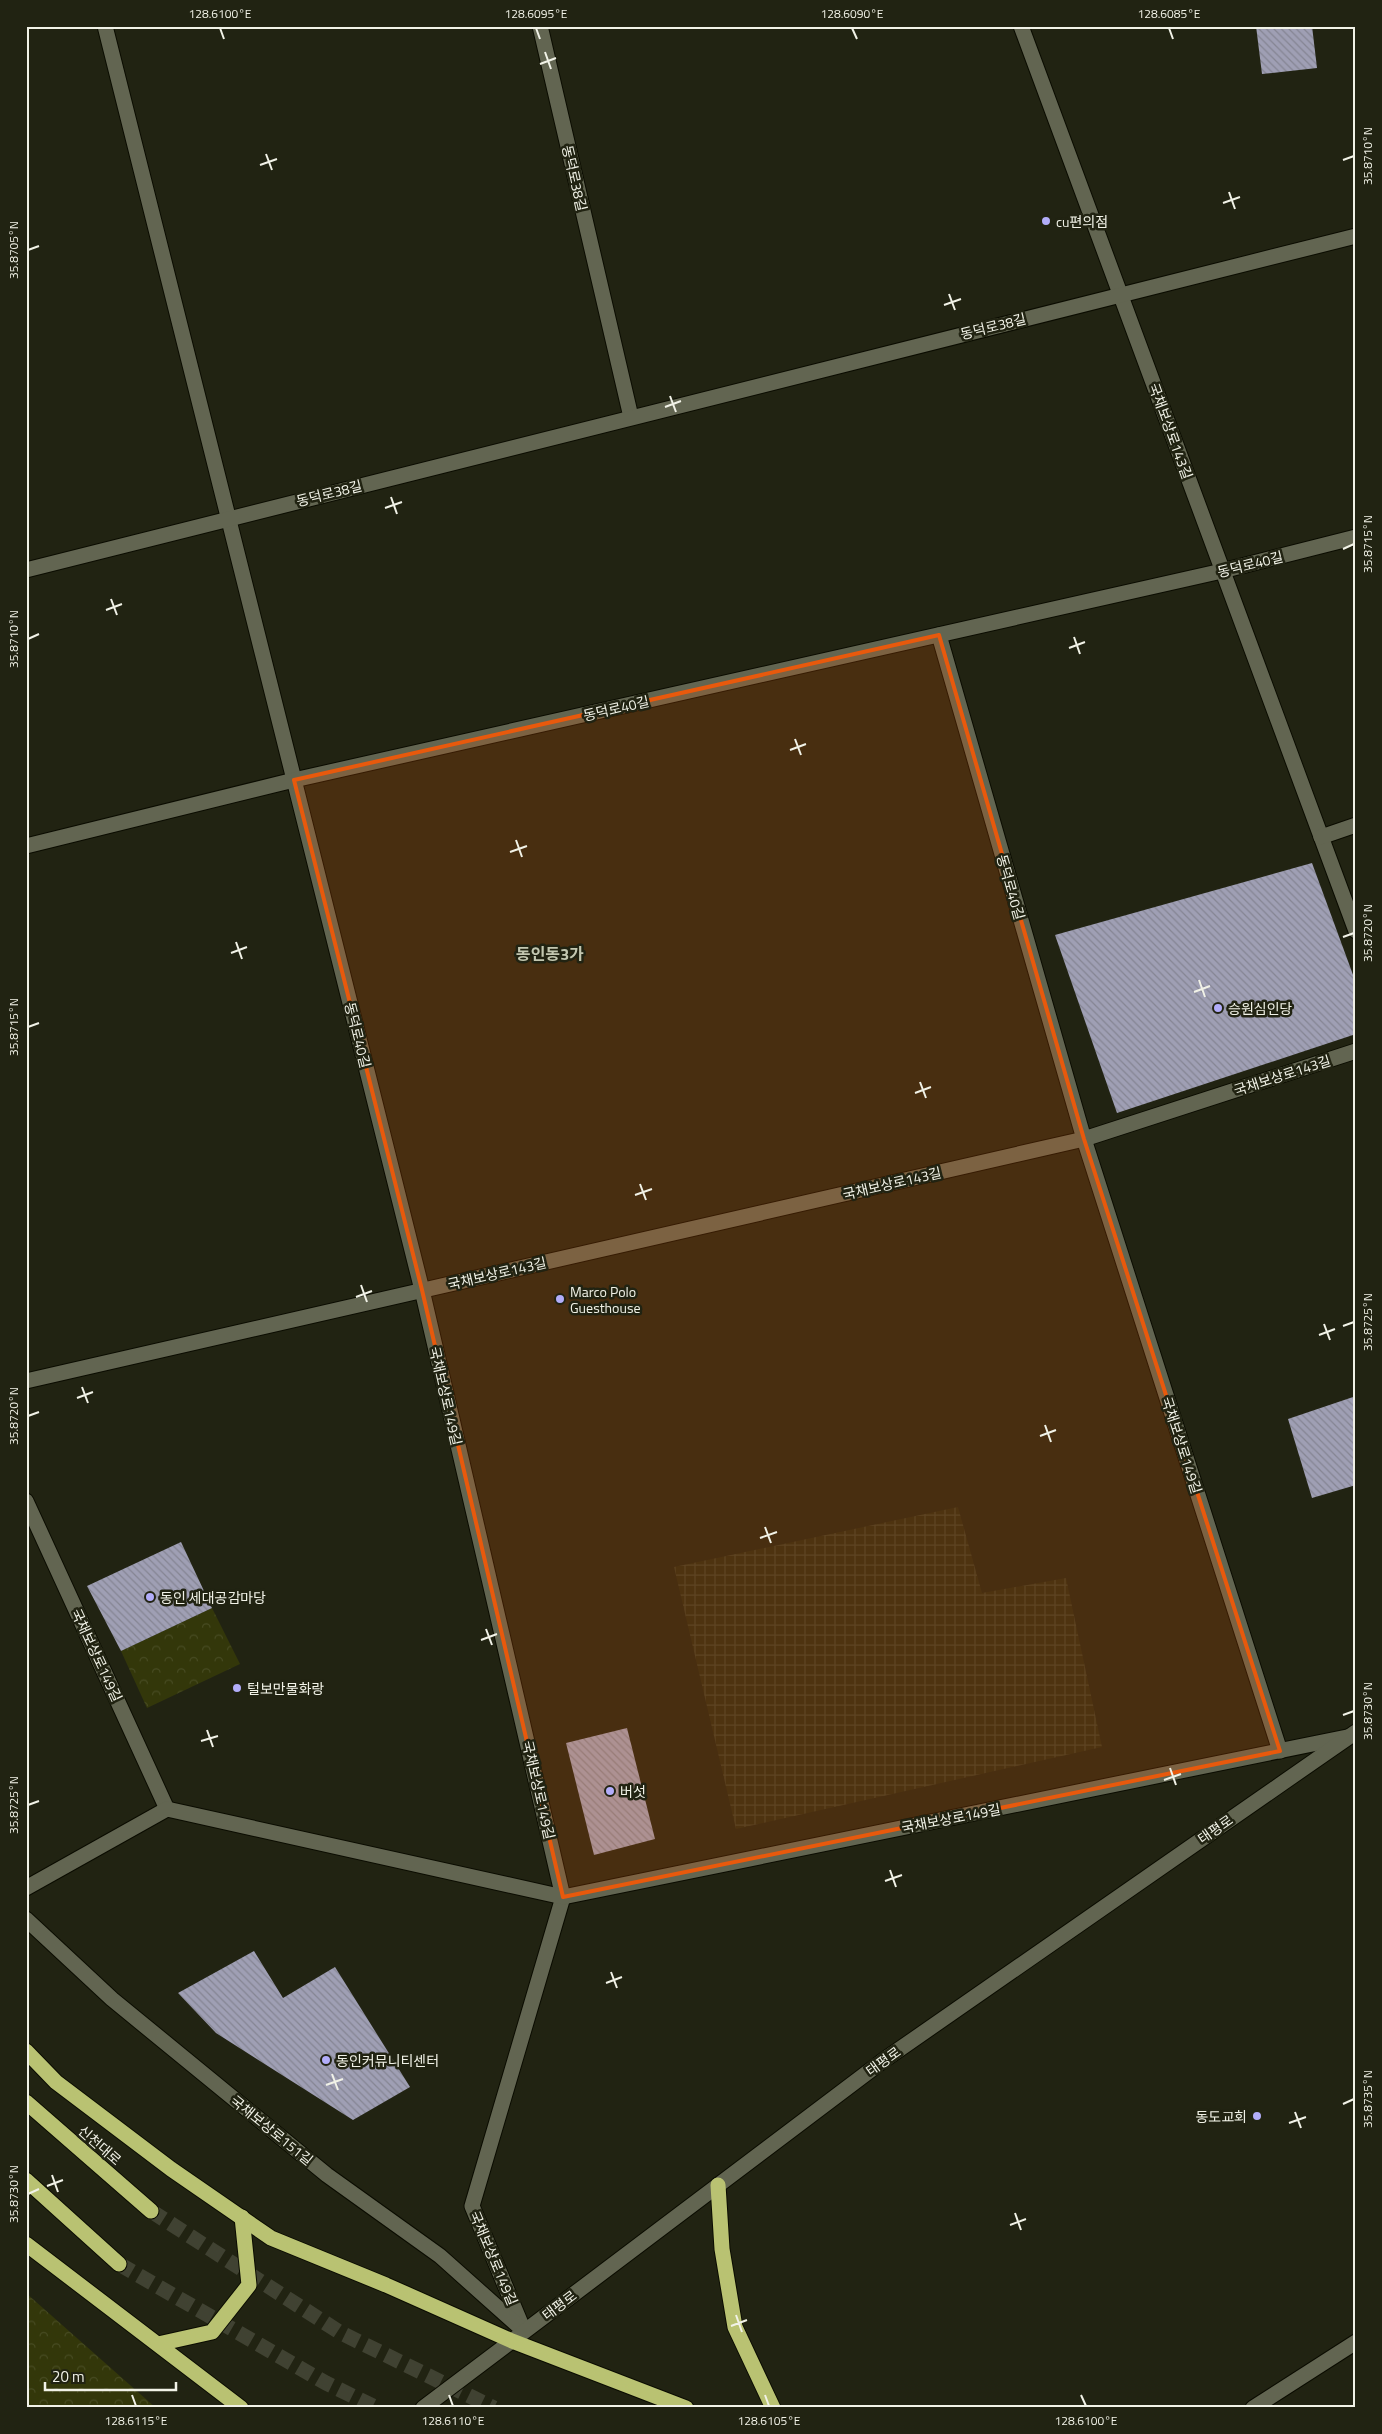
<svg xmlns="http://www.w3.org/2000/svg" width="1382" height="2434" viewBox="0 0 1382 2434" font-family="'Titillium Web','Noto Sans KR',sans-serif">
<defs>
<pattern id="industrial-grid" width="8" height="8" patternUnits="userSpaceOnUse" patternTransform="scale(1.25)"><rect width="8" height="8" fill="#282a12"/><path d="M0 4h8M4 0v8" fill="none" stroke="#3d3f29"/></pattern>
<pattern id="park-crowns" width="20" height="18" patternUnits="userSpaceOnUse" patternTransform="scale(1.25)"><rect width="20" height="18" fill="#33370a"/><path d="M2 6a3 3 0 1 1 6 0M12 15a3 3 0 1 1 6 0" fill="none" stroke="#474b22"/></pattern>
<pattern id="building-back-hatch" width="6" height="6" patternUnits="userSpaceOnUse" patternTransform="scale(1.25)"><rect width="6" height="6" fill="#9f9fb4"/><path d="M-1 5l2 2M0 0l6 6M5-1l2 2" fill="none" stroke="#858593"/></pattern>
</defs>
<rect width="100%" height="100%" fill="#212312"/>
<polygon fill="url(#industrial-grid)" points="958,1507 982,1593 1066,1578 1102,1747 736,1829 674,1567"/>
<g fill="url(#park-crowns)">
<polygon points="212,1608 240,1664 147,1708 121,1651"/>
<polygon points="26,2293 156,2408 26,2408"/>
</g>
<g fill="url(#building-back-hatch)">
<polygon points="1256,26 1312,26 1317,68 1262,74"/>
<polygon points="1312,863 1356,983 1356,1034 1117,1113 1055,935"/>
<polygon points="1356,1396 1356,1485 1312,1498 1288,1419"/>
<polygon points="181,1542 212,1608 121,1651 87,1586"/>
<polygon points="627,1728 655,1839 594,1855 566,1743"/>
<polygon points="254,1951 283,1998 335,1967 410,2087 353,2120 216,2033 178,1993"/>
</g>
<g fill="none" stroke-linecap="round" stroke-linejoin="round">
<g stroke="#404232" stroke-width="15" stroke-dasharray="15 8" stroke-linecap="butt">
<polyline points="151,2211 341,2333 494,2408"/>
<polyline points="119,2264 326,2383 377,2408"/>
</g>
<defs>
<g id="street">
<polyline points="105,26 422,1290 563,1897 472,2206 524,2331"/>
<polyline points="540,26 631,417"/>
<polyline points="1021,26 1356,931"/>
<polyline points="26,570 1356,236"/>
<polyline points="939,635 1084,1139 1280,1751"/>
<polyline points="1321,837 1356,825"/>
<polyline points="26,846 294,780 1222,571 1356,537"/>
<polyline points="26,1381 1084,1139 1356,1051"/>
<polyline points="26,1501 167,1809"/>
<polyline points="26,1888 167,1809 563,1897 1347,1737"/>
<polyline points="1253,2408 1356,2342"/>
</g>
<g id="secondary">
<polyline points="26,1919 112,1999 327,2175 440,2256 524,2331"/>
<polyline points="423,2408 884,2060 1356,1732"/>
</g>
<g id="highway">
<polyline points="26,2051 56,2082 171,2169 271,2238 386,2285 512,2341 686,2408"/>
<polyline points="26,2102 151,2211"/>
<polyline points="26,2180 119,2264"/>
<polyline points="718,2185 722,2249 735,2327 773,2408"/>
<polyline points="26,2244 241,2408"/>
<polyline points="158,2344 212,2332 249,2285 242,2217"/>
</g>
</defs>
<use href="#street" stroke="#0b0c01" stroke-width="17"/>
<use href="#secondary" stroke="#0b0c01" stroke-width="17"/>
<use href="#highway" stroke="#0b0c01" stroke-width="17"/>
<use href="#street" stroke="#626551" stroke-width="15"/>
<use href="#secondary" stroke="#626551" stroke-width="15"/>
<use href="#highway" stroke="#b9c272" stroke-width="15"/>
</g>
<path fill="#e8590c" fill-opacity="0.2" stroke="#e8590c" stroke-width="4" stroke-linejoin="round" d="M939,635L1084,1139L1280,1751L563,1897L422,1290L294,780Z"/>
<path fill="none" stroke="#f1f2e7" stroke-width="2" d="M220,28L224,39M536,28L540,39M852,28L857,39M1169,28L1173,39M545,52L551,69M540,64L556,58M266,154L272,170M1343,160L1354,156M260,165L277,159M1229,192L1235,209M1223,203L1240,197M28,250L39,246M949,294L955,310M944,305L961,299M670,396L676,412M665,407L681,401M391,497L397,514M385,508L402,502M1343,549L1354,544M111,599L117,615M106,610L122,604M1074,637L1080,654M28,639L39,634M1069,648L1085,642M795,739L801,755M790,750L806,744M516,840L522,857M510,852L527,846M1343,937L1354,933M236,942L242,959M231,953L247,947M1199,980L1205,997M1194,992L1210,986M28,1027L39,1023M920,1082L926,1098M915,1093L931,1087M640,1184L646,1200M635,1195L652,1189M361,1285L367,1302M356,1297L372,1291M1324,1324L1330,1340M1343,1326L1354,1322M1319,1335L1335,1329M82,1387L88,1403M77,1398L93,1392M28,1416L39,1412M1045,1425L1051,1442M1040,1436L1056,1430M765,1527L771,1543M760,1538L777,1532M486,1629L492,1645M481,1640L497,1634M1343,1715L1354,1711M207,1730L213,1747M201,1741L218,1736M1170,1768L1176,1785M1164,1780L1181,1774M28,1805L39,1801M890,1870L896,1887M885,1881L902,1875M611,1972L617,1988M606,1983L622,1977M332,2074L338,2090M326,2085L343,2079M1343,2104L1354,2099M1295,2112L1301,2128M1289,2123L1306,2117M52,2175L58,2192M47,2186L63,2180M28,2194L39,2189M1015,2213L1021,2230M1010,2225L1026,2219M736,2315L742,2332M731,2326L747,2320M132,2395L136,2406M449,2395L453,2406M765,2395L769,2406M1081,2395L1086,2406"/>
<g fill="#b2adf9" stroke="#212312" stroke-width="2">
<circle cx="1046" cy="221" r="5"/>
<circle cx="1218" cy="1008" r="5"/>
<circle cx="560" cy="1299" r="5"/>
<circle cx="150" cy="1597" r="5"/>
<circle cx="237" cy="1688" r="5"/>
<circle cx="610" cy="1791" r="5"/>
<circle cx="326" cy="2060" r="5"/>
<circle cx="1257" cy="2116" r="5"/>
</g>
<g text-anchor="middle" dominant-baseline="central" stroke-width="5" stroke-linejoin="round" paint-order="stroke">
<g font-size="14" fill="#f1f2e7" stroke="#212312">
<text transform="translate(575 178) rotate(77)">동덕로38길</text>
<text transform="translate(993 326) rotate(-14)">동덕로38길</text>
<text transform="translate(1171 431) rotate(70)">국채보상로143길</text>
<text transform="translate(329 493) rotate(-14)">동덕로38길</text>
<text transform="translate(1250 564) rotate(-14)">동덕로40길</text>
<text transform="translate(616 708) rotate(-13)">동덕로40길</text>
<text transform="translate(1011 887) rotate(74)">동덕로40길</text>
<text transform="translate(358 1035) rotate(76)">동덕로40길</text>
<text transform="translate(1282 1075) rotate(-18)">국채보상로143길</text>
<text transform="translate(892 1183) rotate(-13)">국채보상로143길</text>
<text transform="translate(497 1273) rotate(-13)">국채보상로143길</text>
<text transform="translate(446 1396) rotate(77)">국채보상로149길</text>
<text transform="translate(1182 1445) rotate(72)">국채보상로149길</text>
<text transform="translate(97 1655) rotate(65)">국채보상로149길</text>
<text transform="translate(539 1790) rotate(77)">국채보상로149길</text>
<text transform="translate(951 1818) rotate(-11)">국채보상로149길</text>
<text transform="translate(1215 1829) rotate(-35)">태평로</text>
<text transform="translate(883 2061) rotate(-36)">태평로</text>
<text transform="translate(272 2130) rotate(39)">국채보상로151길</text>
<text transform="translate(100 2145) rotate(41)">신천대로</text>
<text transform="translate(494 2258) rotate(67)">국채보상로149길</text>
<text transform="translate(559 2305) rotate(-37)">태평로</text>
</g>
<g font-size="14" fill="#f1f2e7" stroke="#212312" text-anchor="start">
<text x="1056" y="221">cu편의점</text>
<text x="1228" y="1008">승원심인당</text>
<text x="570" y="1291">Marco Polo<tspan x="570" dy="16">Guesthouse</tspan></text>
<text x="160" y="1597">동인 세대공감마당</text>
<text x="247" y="1688">털보만물화랑</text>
<text x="620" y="1791">버섯</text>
<text x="336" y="2060">동인커뮤니티센터</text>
<text x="1247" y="2116" text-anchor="end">동도교회</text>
</g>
<g font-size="16" font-weight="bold" fill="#c3c7b0" stroke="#212312">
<text x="550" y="954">동인동3가</text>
</g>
</g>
<rect width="1382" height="2434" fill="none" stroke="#212312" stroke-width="55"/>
<path d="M45 2382v8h131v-8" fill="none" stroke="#f1f2e7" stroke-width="2.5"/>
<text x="52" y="2382" font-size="15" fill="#f1f2e7" stroke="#212312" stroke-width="4" paint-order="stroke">20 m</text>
<rect x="28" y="28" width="1326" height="2378" fill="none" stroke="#f1f2e7" stroke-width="2"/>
<g font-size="12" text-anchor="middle" fill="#f1f2e7">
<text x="220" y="18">128.6100°E</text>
<text x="536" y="18">128.6095°E</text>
<text x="852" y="18">128.6090°E</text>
<text x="1169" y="18">128.6085°E</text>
<text transform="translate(1368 156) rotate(-90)" y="4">35.8710°N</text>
<text transform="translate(14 250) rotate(-90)" y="4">35.8705°N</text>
<text transform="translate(1368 544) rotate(-90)" y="4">35.8715°N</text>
<text transform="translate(14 639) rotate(-90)" y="4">35.8710°N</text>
<text transform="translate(1368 933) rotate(-90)" y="4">35.8720°N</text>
<text transform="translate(14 1027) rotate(-90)" y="4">35.8715°N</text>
<text transform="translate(1368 1322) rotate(-90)" y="4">35.8725°N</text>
<text transform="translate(14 1416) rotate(-90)" y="4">35.8720°N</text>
<text transform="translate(1368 1711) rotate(-90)" y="4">35.8730°N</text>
<text transform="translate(14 1805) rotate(-90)" y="4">35.8725°N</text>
<text transform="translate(1368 2099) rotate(-90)" y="4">35.8735°N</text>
<text transform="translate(14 2194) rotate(-90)" y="4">35.8730°N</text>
<text x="136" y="2425">128.6115°E</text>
<text x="453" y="2425">128.6110°E</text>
<text x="769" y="2425">128.6105°E</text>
<text x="1086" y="2425">128.6100°E</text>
</g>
</svg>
